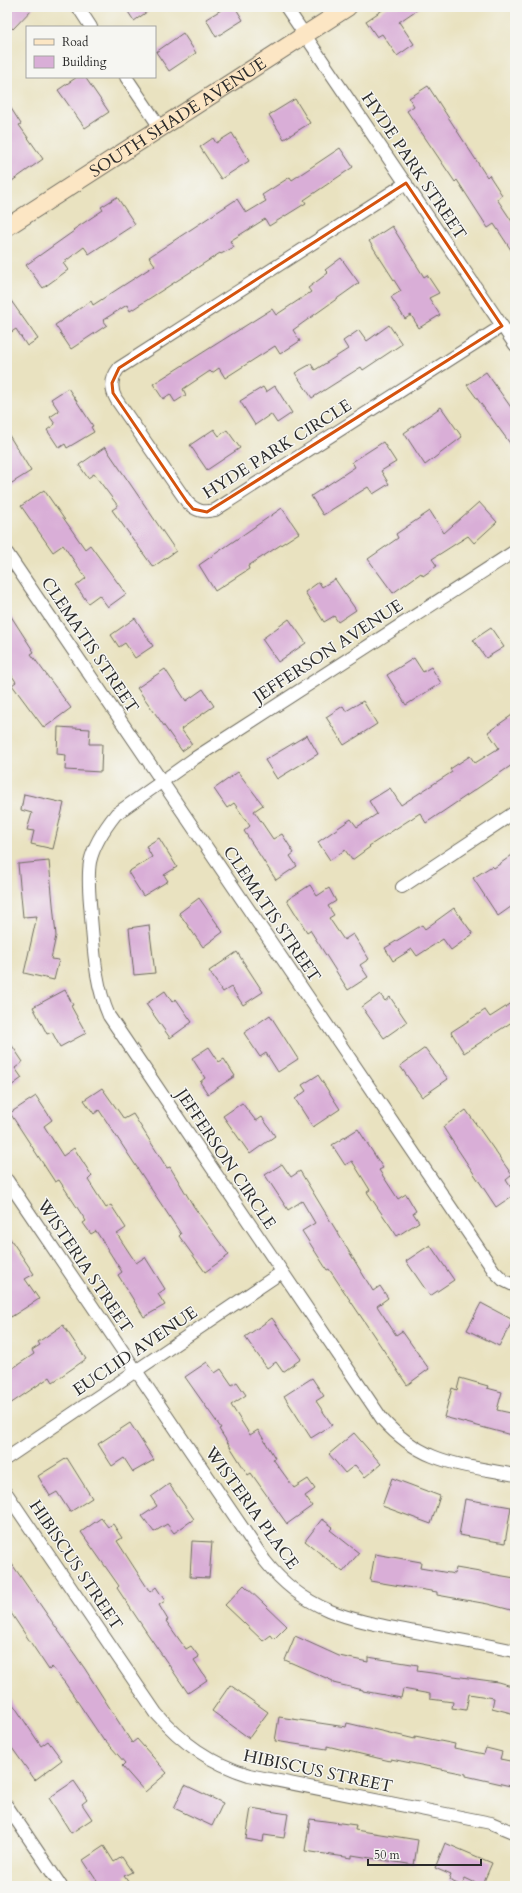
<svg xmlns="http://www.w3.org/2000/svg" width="522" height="1893" viewBox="0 0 522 1893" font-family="Cardo,serif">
<rect width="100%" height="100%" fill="#f6f6f2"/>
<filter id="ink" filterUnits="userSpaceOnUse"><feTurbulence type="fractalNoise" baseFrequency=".025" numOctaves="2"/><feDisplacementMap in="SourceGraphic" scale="8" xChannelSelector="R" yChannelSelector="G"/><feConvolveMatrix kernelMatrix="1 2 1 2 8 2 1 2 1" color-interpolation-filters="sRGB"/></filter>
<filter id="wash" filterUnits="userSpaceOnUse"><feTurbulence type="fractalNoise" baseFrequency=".012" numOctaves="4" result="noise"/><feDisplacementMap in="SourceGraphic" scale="16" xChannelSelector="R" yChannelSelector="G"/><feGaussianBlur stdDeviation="0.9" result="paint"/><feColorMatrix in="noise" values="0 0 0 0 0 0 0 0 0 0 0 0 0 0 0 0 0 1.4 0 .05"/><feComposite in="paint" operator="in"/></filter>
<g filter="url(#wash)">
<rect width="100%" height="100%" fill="#e9e2c0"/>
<g id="blocks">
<g fill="#d9aed7">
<polygon points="7,7 34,7 13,29 7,23"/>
<polygon points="125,7 154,7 134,21"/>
<polygon points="226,7 235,7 243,20 216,37 206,19"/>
<polygon points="387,7 421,7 399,22 414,44 397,56 382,34 377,37 366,21"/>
<polygon points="183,33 196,53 169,71 156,52"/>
<polygon points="77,77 85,77 109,112 85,128 58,90"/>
<polygon points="428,86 487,177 489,175 502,195 497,199 515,226 515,256 494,224 488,228 457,180 455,182 407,111 414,106 409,98"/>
<polygon points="295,99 310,123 284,139 269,115"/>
<polygon points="7,102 21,124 19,125 43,159 12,181 7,175"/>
<polygon points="232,133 249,161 221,179 200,147 213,138 216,143"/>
<polygon points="340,148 353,167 304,200 306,203 269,226 265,219 230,241 234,247 221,254 220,253 130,311 127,305 103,320 107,325 71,349 55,325 91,301 93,305 155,265 149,257 237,199 246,213 266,201 262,195 290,177 292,180"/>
<polygon points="117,197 135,224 89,254 84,247 63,263 68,270 43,288 26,265 74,231 73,230 103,210 101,207"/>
<polygon points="392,226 424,277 427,275 439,293 429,298 440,315 419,328 411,315 405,319 391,297 401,291 369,241"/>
<polygon points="341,258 359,283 293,330 300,341 280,354 275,346 225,378 219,368 212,373 210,371 183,389 186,395 175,402 170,394 163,399 153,384 272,309 276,315 311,292 308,288 328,273 325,270"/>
<polygon points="7,295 38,339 27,346 16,329 7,335"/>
<polygon points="389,325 402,344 363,370 361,367 312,398 295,373 311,364 315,370 348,349 343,341 359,330 367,341"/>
<polygon points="486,372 515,413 515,450 467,385"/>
<polygon points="275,386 292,413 277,423 271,414 255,425 240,401 263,387 266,392"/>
<polygon points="68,388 93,426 91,427 94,432 67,448 65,444 59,448 47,430 55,424 50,417 59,411 51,399"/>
<polygon points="441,407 462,437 425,465 404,433"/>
<polygon points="214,429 219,436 227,430 240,448 207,470 190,445"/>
<polygon points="7,432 31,471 7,486"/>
<polygon points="383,442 396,462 381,471 389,484 373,494 368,487 323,515 311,496 355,467 352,462"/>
<polygon points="105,447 176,551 153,567 112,510 118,506 94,474 88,478 79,465"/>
<polygon points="44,490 85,549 90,545 126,594 108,607 99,595 88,603 76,586 86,578 63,545 53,552 21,506"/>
<polygon points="479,502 497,522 474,543 468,536 432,559 437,566 423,576 421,573 393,593 368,559 398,538 396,534 430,511 444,533"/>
<polygon points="282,508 299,533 248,566 249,569 215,591 199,565"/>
<polygon points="335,579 356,610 338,622 334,616 324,622 305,592 319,582 322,587"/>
<polygon points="7,610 34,652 31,654 71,708 44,728 12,685 16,682 7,668"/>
<polygon points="135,618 153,646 135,658 125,643 119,647 111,635"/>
<polygon points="289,619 306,643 278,662 262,639"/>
<polygon points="491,628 504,647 486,658 473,640"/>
<polygon points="414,658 423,672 431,667 441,683 406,705 387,675"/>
<polygon points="165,669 186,701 203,689 214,706 181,729 192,744 182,751 137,688"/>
<polygon points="363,701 377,724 344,745 326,717 343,706 346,711"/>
<polygon points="515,713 515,763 426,823 420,813 369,846 370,847 352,860 345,850 330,860 318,842 351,819 357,827 377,814 369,801 390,788 401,805 452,772 450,769 470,756 475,763 499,748 488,732"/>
<polygon points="58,727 90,729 89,744 102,744 101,772 65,770 66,755 57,754"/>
<polygon points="307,735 318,754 277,779 265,760"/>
<polygon points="238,772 263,805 254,811 273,839 282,834 294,853 290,856 297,866 276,880 244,831 250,826 234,803 227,808 214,789"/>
<polygon points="24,794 64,803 53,849 31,844 34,831 27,830 32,813 21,810"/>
<polygon points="159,838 177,867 164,875 168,881 143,896 128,872 152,857 146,846"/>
<polygon points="515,853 515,904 498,916 473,878 492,866 494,868"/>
<polygon points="49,861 56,936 51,959 59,960 54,980 24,973 37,916 23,917 18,864"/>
<polygon points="310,885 317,896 329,888 336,901 328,906 334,915 329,918 344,940 353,934 369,959 360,965 368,977 348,990 310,930 307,932 287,900"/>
<polygon points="199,898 223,932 203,947 179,913"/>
<polygon points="454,908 473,934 451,950 443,939 417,956 412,949 393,961 385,948 422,925 425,929"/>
<polygon points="149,925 155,973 134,975 129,928"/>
<polygon points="237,952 263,992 243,1005 231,987 223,992 209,971"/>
<polygon points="65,990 73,1005 71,1006 86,1033 60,1047 52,1032 47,1034 33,1007"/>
<polygon points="165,991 172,1002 176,999 192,1022 170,1038 146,1004"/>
<polygon points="380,994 385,1001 390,997 407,1022 384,1038 362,1007"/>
<polygon points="515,1001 515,1020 464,1053 451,1032 485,1010 490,1017"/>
<polygon points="270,1015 298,1059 278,1072 266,1053 260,1057 244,1033"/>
<polygon points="7,1038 23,1062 15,1068 22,1078 7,1089"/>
<polygon points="209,1047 219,1062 224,1059 235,1076 208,1094 200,1082 205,1078 192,1058"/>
<polygon points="425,1048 448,1079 422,1097 400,1066"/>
<polygon points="318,1075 340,1109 313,1127 295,1099 306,1091 302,1085"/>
<polygon points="102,1088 124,1119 133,1114 167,1168 170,1167 194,1207 229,1255 205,1272 179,1236 181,1234 99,1110 94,1114 84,1100"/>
<polygon points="36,1096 52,1120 44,1126 63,1156 74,1148 92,1176 88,1180 106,1208 111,1205 126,1228 117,1234 136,1263 145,1257 165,1289 158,1294 165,1305 144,1317 118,1275 122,1272 96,1231 91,1234 83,1223 86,1221 59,1180 55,1182 10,1113"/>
<polygon points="242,1103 256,1121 262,1117 275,1136 250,1154 223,1116"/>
<polygon points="466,1110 512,1175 506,1180 515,1194 496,1207 443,1127"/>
<polygon points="358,1129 383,1168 379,1170 398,1199 406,1194 416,1211 413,1213 419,1222 397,1236 367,1192 370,1190 352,1161 345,1165 332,1145"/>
<polygon points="282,1164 291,1177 300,1171 373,1291 380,1286 388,1298 377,1306 396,1335 402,1331 429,1369 407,1385 329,1269 327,1270 302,1231 315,1223 302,1201 288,1210 265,1175"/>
<polygon points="7,1234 34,1274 25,1279 39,1299 11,1317 7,1311"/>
<polygon points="430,1245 454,1280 430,1296 406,1261"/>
<polygon points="481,1303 513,1320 499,1346 467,1330"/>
<polygon points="272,1318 301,1359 283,1372 276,1362 267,1368 245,1337"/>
<polygon points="63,1325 86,1359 53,1382 50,1377 7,1406 7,1372 34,1354 32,1350 40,1345 38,1342"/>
<polygon points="207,1362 215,1373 221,1369 232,1385 237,1382 246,1395 231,1405 250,1435 258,1430 275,1458 273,1459 294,1488 308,1479 315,1489 305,1496 312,1506 287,1524 251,1473 248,1475 219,1429 221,1428 185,1377"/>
<polygon points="312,1378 324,1396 316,1401 332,1425 311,1438 284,1396"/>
<polygon points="460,1378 488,1386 487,1388 502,1392 497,1410 515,1414 515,1436 444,1417 452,1388 457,1390"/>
<polygon points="130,1423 154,1460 133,1472 124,1458 112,1466 98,1444"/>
<polygon points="354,1433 381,1464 365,1477 355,1465 345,1473 329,1454"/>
<polygon points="67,1458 92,1498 70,1512 57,1492 50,1496 38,1476"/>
<polygon points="392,1478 440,1496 431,1524 382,1506"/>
<polygon points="169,1484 194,1519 174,1533 167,1524 154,1532 142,1516 157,1506 151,1497"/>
<polygon points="465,1499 511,1507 505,1543 459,1535"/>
<polygon points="101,1518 108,1527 113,1524 122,1538 117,1541 150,1592 156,1587 165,1601 159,1605 168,1620 166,1621 186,1649 191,1646 199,1657 194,1660 207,1680 188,1693 147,1633 117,1588 119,1586 81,1532"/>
<polygon points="322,1519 333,1527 330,1530 359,1553 343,1572 305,1541"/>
<polygon points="192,1541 212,1542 209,1578 190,1577"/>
<polygon points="375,1554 421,1562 420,1568 455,1574 456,1568 515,1578 515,1611 488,1604 437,1595 437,1592 370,1581"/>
<polygon points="7,1557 85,1669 132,1743 137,1739 167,1773 145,1792 122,1766 125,1763 105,1740 104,1741 65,1683 52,1667 49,1670 7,1607"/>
<polygon points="244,1585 287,1626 274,1639 271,1635 263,1641 225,1605"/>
<polygon points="295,1636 339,1656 368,1662 368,1657 418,1665 417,1671 498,1682 515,1687 515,1714 492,1708 494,1698 469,1694 466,1710 452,1708 453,1702 430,1699 430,1694 403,1689 401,1698 363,1691 363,1690 333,1683 333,1681 285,1660"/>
<polygon points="230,1685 268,1712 249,1738 212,1711"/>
<polygon points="7,1695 41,1746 48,1741 62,1760 35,1780 7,1741"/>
<polygon points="279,1717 346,1727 347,1723 415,1739 415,1736 455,1744 454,1748 484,1754 486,1748 502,1752 500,1759 515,1762 515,1787 466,1776 466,1774 391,1759 390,1761 327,1746 327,1749 275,1741"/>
<polygon points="74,1781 87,1800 82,1804 92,1819 71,1833 49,1798"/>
<polygon points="185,1785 223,1803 212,1826 174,1808"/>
<polygon points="251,1808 288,1814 284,1838 264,1835 263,1842 246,1839"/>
<polygon points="310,1819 356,1825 355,1830 418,1840 414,1865 352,1855 352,1858 305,1851"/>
<polygon points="445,1843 492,1863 482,1886 465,1878 462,1886 449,1880 451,1875 435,1868"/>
<polygon points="104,1846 114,1862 122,1857 132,1872 124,1876 131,1886 100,1886 83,1860"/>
</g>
</g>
</g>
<g filter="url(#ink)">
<use href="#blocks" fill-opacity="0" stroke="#6e6b5f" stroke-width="1"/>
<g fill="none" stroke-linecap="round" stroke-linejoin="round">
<defs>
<g id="street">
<polyline points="78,7 91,27"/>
<polyline points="286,7 515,345"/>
<polyline points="126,77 161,129"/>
<path d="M406,183L119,368C111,378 110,388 116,399L187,502C196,511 203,513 215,510L502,326"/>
<path d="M515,551L195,758L116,814C104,829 94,844 90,862C87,880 90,899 91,917C94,951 95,984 109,1016L382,1419C422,1464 459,1464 515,1475"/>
<polyline points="7,553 494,1271 503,1280 515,1286"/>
<polyline points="402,887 515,812"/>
<path d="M7,1180L265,1561C307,1614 353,1620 416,1632C449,1638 482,1644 515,1651"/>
<polyline points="7,1458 282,1272"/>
<path d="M7,1494L156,1713C182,1743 210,1763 249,1775L491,1823L515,1833"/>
<polyline points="7,1806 61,1886"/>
</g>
<g id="secondary">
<path id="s1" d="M7,227L348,7"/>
</g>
</defs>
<use href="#street" stroke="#6e6b5f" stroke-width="14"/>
<use href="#secondary" stroke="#6e6b5f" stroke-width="19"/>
<use href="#street" stroke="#fff" stroke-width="12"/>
<use href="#secondary" stroke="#fce6c4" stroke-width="17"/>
</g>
</g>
<path fill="none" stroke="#d5540f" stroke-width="3" stroke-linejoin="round" d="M406,183L502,326L207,512L193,509L187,502L113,393L112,383L119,368Z"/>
<g text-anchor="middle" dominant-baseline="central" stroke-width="3" stroke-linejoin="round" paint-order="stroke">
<g font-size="17" fill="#2b2b2b" stroke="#f6f6f2">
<text stroke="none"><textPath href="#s1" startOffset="203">SOUTH SHADE AVENUE</textPath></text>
<text transform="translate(414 166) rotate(56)">HYDE PARK STREET</text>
<text transform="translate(277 449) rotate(-32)">HYDE PARK CIRCLE</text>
<text transform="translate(90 645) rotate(56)">CLEMATIS STREET</text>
<text transform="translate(328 651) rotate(-33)">JEFFERSON AVENUE</text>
<text transform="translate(272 914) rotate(56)">CLEMATIS STREET</text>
<text transform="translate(226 1159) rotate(56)">JEFFERSON CIRCLE</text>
<text transform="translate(85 1266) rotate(56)">WISTERIA STREET</text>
<text transform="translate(135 1351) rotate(-34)">EUCLID AVENUE</text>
<text transform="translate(252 1508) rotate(54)">WISTERIA PLACE</text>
<text transform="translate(76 1565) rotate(56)">HIBISCUS STREET</text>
<text transform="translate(318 1771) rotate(12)">HIBISCUS STREET</text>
</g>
</g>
<rect width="522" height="1893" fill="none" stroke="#f6f6f2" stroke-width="24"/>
<rect x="26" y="26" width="130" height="52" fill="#f6f6f2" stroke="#a5a5a2"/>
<rect x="34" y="39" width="20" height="6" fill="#fce6c4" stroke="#a5a5a2"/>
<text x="62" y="46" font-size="12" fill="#2b2b2b">Road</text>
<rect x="34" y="56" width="20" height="12" fill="#d9aed7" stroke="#a5a5a2"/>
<text x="62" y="66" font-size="12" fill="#2b2b2b">Building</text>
<path d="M368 1859v6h113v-6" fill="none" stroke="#2b2b2b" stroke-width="2"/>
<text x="374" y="1859" font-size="12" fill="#2b2b2b" stroke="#f6f6f2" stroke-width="3" paint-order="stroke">50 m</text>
</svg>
